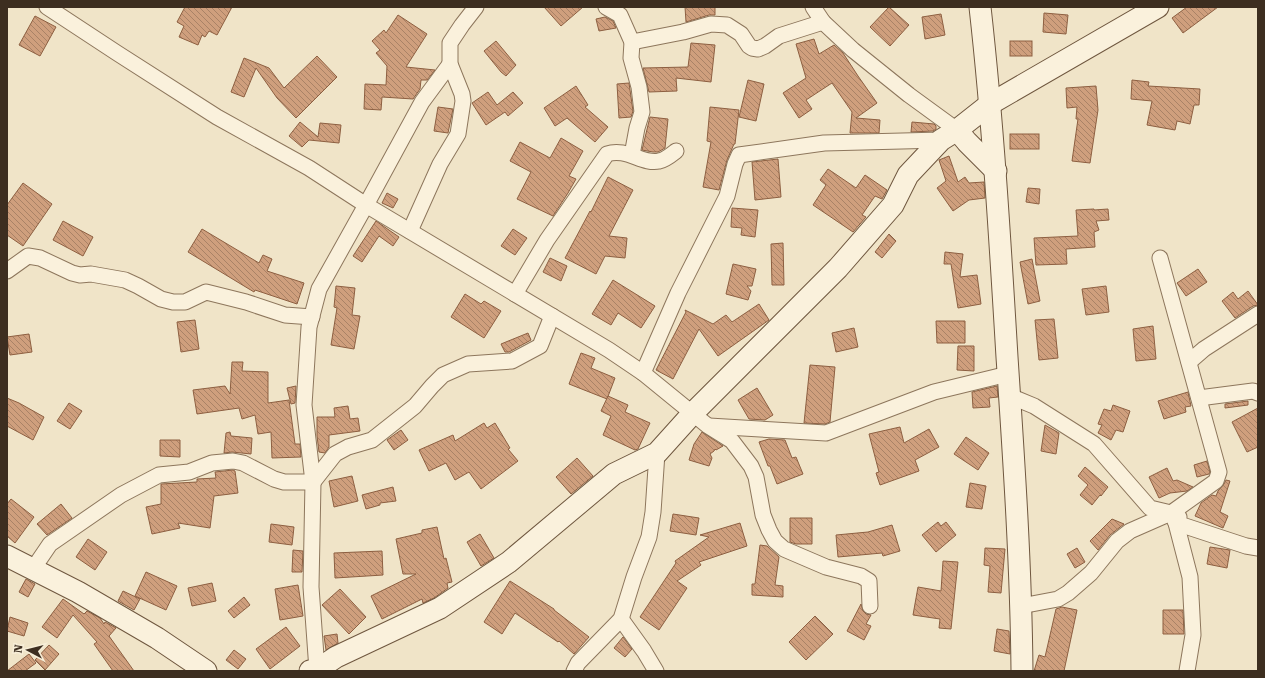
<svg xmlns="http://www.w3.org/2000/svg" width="1265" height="678" viewBox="0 0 1265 678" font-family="'Roboto Serif',serif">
<defs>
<pattern id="building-back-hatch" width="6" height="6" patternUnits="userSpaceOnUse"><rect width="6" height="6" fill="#cf9f7d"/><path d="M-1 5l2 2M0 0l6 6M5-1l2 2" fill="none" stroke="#a98266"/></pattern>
</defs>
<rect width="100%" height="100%" fill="#f0e4c8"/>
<g fill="url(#building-back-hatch)" stroke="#8d5f41">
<polygon points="185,7 232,7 217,35 209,31 205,37 202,35 198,45 179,37 184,26 177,22"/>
<polygon points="544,7 583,7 561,26"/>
<polygon points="685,7 715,7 715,15 709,15 686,22"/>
<polygon points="889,7 909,25 890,46 870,27"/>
<polygon points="1187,7 1218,7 1183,33 1172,18"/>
<polygon points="1044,13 1068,15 1066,34 1043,32"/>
<polygon points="941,14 945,35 925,39 922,17"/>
<polygon points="398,15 427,34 406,67 435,70 427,80 421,80 420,89 413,99 382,97 381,110 364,109 365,84 386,85 387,66 376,53 380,50 372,41 384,30 386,33"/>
<polygon points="35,16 56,27 40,56 19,45"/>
<polygon points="605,17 613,21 616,28 599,31 596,19"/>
<polygon points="814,39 819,54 834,45 843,53 858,76 877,103 856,118 880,120 879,133 850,133 852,112 832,83 806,100 812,109 799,118 783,93 806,78 796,44"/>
<polygon points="496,41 516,65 506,76 501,72 484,51"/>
<rect x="1010" y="41" width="22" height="15"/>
<polygon points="691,43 715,45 711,82 676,78 677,91 649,92 643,68 688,67"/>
<polygon points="317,56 337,77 296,118 277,98 256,68 244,97 231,92 244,58 269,68 284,88"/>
<polygon points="748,80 764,84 756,121 739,117"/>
<polygon points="1132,80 1149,82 1148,86 1200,89 1199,105 1194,105 1190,124 1177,121 1175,130 1147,125 1152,101 1131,99"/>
<polygon points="629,83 633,111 631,117 619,118 617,84"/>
<polygon points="576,86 588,105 585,107 608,127 595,142 567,118 555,126 544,108"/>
<polygon points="1096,86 1098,110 1090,163 1072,161 1078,119 1076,119 1077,107 1067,108 1066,88"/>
<polygon points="488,92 497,105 513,92 523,103 508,116 505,112 486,125 472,103"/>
<polygon points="438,107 453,109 448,133 434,131"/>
<polygon points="710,107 739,110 735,144 734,144 727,160 719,190 703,187 711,142 707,141"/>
<polygon points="650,117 668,119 665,148 658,152 653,152 642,150"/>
<polygon points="300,122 318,137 320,123 341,125 339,143 309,140 302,147 289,136"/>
<polygon points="912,122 934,124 936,126 936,129 933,131 911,132"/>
<rect x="1010" y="134" width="29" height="15"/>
<polygon points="561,138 583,151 569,176 576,179 568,193 553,216 517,199 531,172 510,161 520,142 550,158"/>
<polygon points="949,156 958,182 965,177 969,183 984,182 985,198 969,200 953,211 937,188 946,181 939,160"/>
<polygon points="778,159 781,197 755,200 752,162"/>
<polygon points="828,169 856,188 865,175 887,190 882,199 875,196 862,215 866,217 853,232 813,205 826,185 820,180"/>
<polygon points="608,177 633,190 609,236 627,238 625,258 605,256 596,274 565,258 590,211 591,212"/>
<polygon points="23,183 52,204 23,246 7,235 7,205"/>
<polygon points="1028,188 1040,189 1039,204 1026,202"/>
<polygon points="387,193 398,199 393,208 382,203"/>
<polygon points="732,208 758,210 755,237 741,235 742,228 731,227"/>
<polygon points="1094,209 1094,210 1108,209 1109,220 1096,221 1099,230 1094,232 1095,247 1066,249 1067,264 1036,265 1034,238 1078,236 1076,210"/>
<polygon points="63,221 93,237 83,256 53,240"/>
<polygon points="376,221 399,237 393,246 379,236 362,262 353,256"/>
<polygon points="202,229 259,263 263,255 272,259 267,271 304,283 297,304 255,290 254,292 188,252"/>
<polygon points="513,229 527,238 515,255 501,246"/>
<polygon points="889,234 896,241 882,258 875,252"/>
<polygon points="783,243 784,285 772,285 771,244"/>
<polygon points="945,252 963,254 960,277 977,275 981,304 958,308 951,264 944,264"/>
<polygon points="550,258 567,266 561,281 543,272"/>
<polygon points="1032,259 1040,301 1028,304 1020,262"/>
<polygon points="733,264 756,269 752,286 747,286 751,291 748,300 726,294"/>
<polygon points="1198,269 1207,282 1186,296 1177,283"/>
<polygon points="613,280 655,306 641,328 618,313 611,325 592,314"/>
<polygon points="336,286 355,288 352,315 360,316 354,349 331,345 337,308 334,307"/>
<polygon points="1106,286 1109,312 1086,315 1082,289"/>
<polygon points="1248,291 1258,305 1253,306 1235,318 1222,301 1233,292 1238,299"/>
<polygon points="465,294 481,304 484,301 501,311 484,338 451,317"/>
<polygon points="759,304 769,320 718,356 699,329 673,379 656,370 686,312 685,310 713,324 726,315 732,322"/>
<polygon points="1054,319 1058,358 1039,360 1035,320"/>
<polygon points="195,320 199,349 181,352 177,322"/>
<polygon points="936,321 965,321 965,343 937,343"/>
<polygon points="1153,326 1156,359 1136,361 1133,329"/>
<polygon points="854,328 858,347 836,352 832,333"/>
<polygon points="528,333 531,340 509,352 505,352 501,344"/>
<polygon points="29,334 32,352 10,355 7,337"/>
<polygon points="958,346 974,346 974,371 957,370"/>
<polygon points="581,353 595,358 591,368 615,378 607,399 569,384"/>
<polygon points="232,362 243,362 242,371 268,372 268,403 289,400 295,444 300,444 301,457 272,458 271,432 258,434 255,415 242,419 239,408 197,414 193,390 225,386 230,394"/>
<polygon points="810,365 835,367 830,422 825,424 804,423"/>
<polygon points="296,386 295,403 291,404 287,388"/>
<polygon points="997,386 998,397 989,398 990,407 973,408 972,392"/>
<polygon points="757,388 773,415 765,420 749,419 738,400"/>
<polygon points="1188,392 1191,406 1185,407 1186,412 1164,419 1158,401"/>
<polygon points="608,396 628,405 625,412 650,423 638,449 635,450 603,435 611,416 601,411"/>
<polygon points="7,398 19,403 44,417 33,440 7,426"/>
<polygon points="1248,401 1248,405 1225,408 1225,404"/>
<polygon points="69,403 82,411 70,429 57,421"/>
<polygon points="1113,405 1130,411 1123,432 1116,430 1111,440 1098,433 1102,425 1098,424 1104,409 1111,411"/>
<polygon points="348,406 350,419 358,418 360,431 329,435 329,447 325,453 319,452 317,436 317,417 335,417 334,408"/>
<polygon points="1258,408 1258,447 1247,452 1232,422"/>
<polygon points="484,423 487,428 495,423 510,448 508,449 518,461 481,489 469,472 455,480 446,463 429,471 419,450 453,435 455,441"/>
<polygon points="1045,425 1059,433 1056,454 1041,451"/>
<polygon points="900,427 904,443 929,429 939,447 915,460 919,471 880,485 876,473 879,472 869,434"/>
<polygon points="401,430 408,440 394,450 387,440"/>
<polygon points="230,432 231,436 252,438 251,454 232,452 224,453 226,433"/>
<polygon points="702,432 723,446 716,450 715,449 714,451 710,454 712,458 709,466 689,460 694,444"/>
<polygon points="966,437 989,453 978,470 954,454"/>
<polygon points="769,439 785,440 792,458 796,457 803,474 777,484 770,466 768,466 759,442"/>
<polygon points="160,440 180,440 180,457 160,456"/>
<polygon points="577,458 593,476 571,494 556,477"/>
<polygon points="1207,461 1210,472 1209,474 1197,477 1194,465"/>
<polygon points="1085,467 1108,487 1101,496 1100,495 1092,505 1080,495 1088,485 1078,476"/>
<polygon points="1167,468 1173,481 1177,480 1193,487 1187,491 1170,493 1159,498 1149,477"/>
<polygon points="233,470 235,471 238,493 214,496 210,528 178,523 180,528 152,534 146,507 161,504 161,484 197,482 197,479 216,478 215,472"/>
<polygon points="352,476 358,501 334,507 329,481"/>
<polygon points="1226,480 1230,481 1220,512 1228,516 1223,528 1195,516 1201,503 1212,495 1216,496 1218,491 1224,484"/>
<polygon points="970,483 986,486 982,509 966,507"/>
<polygon points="393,487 396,501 380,503 380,505 366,509 362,495"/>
<polygon points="11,499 34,517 15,543 7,536 7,504"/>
<polygon points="61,504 72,518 47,535 37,524"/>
<polygon points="673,514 699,518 696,535 670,531"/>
<polygon points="790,518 812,518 812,544 796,544 790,542"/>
<polygon points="1112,519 1124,524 1110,535 1098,550 1090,541"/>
<polygon points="938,522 941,526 946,522 956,535 936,552 922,535"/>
<polygon points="740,523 747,546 699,562 701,565 677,581 687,588 659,630 640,617 676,563 675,561 709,537 700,535"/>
<polygon points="271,524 294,527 292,545 269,542"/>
<polygon points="892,525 900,551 883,556 882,553 838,557 836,535 868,532"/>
<polygon points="437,527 444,559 446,558 452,582 447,583 448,588 434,598 423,603 422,599 382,619 371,596 416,574 403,574 396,539 422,533 422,530"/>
<polygon points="480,534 494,558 481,566 467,542"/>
<polygon points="88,539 107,552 95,570 76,557"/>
<polygon points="760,545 767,546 779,557 775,585 783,586 783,597 752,595 752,584 755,584"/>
<polygon points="1210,547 1230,550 1227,568 1207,564"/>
<polygon points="985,548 1005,549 1001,593 988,592 990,566 984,565"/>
<polygon points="1077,548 1085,562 1075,568 1067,554"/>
<polygon points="293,550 303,551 302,572 292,572"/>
<polygon points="382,551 383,575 335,578 334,553"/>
<polygon points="943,561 958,562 951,629 939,628 940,619 913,615 918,587 941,591"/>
<polygon points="146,572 177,586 166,610 135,596"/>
<polygon points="26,579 35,584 28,597 19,592"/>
<polygon points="510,581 554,609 554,610 589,637 574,654 559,641 558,642 515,613 502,634 484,622"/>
<polygon points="212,583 216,601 192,606 188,588"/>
<polygon points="298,585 303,616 280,620 275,589"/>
<polygon points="340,589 366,617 349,634 322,605"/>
<polygon points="123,591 140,599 134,610 118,601"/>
<polygon points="244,597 250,605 234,618 228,611"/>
<polygon points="63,599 84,614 87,611 100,618 104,624 105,622 116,628 109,636 134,671 113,671 94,644 97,642 73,615 57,638 42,627"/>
<polygon points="861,604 863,611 866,614 871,615 866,624 871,626 864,640 847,631"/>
<polygon points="1062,607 1077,610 1064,671 1034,671 1039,655 1045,657 1056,609"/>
<polygon points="1163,610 1183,610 1184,634 1163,634"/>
<polygon points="815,616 833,634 806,660 789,642"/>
<polygon points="10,617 28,623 24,636 7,631"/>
<polygon points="286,627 300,646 270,669 256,649"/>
<polygon points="997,629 1009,631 1010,654 994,651"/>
<polygon points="337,634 338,643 326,650 324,636"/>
<polygon points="623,637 632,649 625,657 614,648"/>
<polygon points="49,645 59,654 45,670 35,660"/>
<polygon points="234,650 246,659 238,669 226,660"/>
<polygon points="29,654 36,663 25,671 7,671"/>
</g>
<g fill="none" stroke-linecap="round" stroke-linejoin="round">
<defs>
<g id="street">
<polyline points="47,7 117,53 217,117 309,168 366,205 609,350 643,373 708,426 732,441 751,466 756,477 763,515 769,530 775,541 784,549 826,567 861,576 869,581 870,606"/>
<polyline points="606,7 620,15 632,42 631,58 639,87 642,112 637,128 632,155"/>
<polyline points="813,7 823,22 853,50 909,95 957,130"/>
<polyline points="632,42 683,32 711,24 727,25 741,34 749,46 752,48 758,49 765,46 779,36 823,22"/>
<polyline points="410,231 440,164 458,134 463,101 462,94 450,64 450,43 462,25 476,7"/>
<polyline points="7,271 28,256 40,258 72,273 80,275 91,274 125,280 138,286 161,299 173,302 185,302 206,292 246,302 285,315 312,317"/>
<path d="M515,294L547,240L607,154C626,147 643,165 659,161C665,160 671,155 676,151"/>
<polyline points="1189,362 1204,349 1258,314"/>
<polyline points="643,373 678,293 727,196 735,164 739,155 824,143 941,140"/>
<polyline points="1010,396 1034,406 1094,444 1150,508 1171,513 1216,481 1219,472 1160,258"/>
<polyline points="1199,398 1253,391 1258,393"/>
<polyline points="709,426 826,433 934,392 1008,374"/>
<polyline points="313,482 335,454 348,447 372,440 415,406 432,386 443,375 468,364 512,361 540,346 552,316"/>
<polyline points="1179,517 1176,523 1190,577 1193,635 1187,671"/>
<polyline points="33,569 50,544 121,495 159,475 189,472 212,463 233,461 243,463 274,479 284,482 313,482"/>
<polyline points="1021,606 1058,599 1068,593 1091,573 1117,541 1130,531 1171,513 1176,523 1246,546 1258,548"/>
<polyline points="621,619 644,651 656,671"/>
<polyline points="317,670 311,587 313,482 304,405 309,327 319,289 366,205 422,102 450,64"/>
<polyline points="574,671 578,663 621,619 634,577 649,537 653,512 657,453"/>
</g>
<g id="secondary">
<path d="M980,7C993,123 1000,240 1007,357C1014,462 1021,566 1022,671"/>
<polyline points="957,130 967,142 996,171"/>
<polyline points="7,556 78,592 157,638 206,671"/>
<polyline points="310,671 317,670 336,657 440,608 509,562 614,474 657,453 693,413 838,268 893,205 908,175 941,140 957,130 990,104 1158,7"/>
</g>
</defs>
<use href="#street" stroke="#8d765c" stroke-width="17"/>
<use href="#secondary" stroke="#6f573f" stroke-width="23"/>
<use href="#street" stroke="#faf1dc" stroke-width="15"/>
<use href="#secondary" stroke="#faf1dc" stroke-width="21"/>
</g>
<rect width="1265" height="678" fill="none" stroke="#3d2e20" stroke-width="16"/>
<g transform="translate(28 650) rotate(277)" stroke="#f7eed8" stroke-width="3" paint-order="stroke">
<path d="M0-3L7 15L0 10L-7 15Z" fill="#3d2e20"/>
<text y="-6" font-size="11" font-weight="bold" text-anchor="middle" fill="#3d2e20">N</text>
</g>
</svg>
